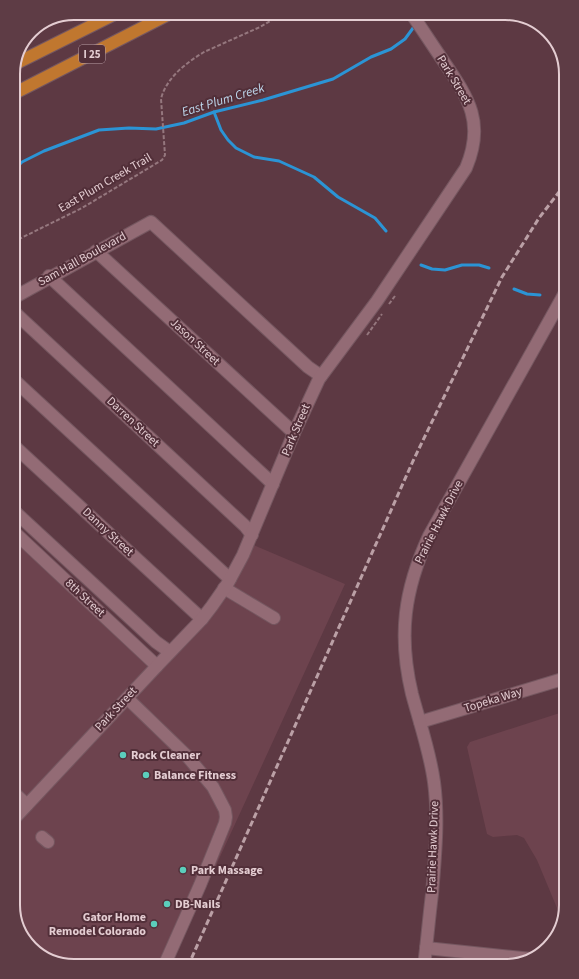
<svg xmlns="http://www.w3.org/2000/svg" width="579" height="979" viewBox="0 0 579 979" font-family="'Source Sans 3',sans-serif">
<rect width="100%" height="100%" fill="#5d3943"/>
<g fill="#6d434e">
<polygon points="13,531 157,665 202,619 249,543 345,584 170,966 70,966 40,956 19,932 13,905"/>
<polygon points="566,711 566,905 562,920 537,860 524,838 517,835 493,837 487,834 467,747 470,742"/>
</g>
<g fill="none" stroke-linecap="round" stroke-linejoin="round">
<g stroke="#2b94d5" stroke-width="3">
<polyline points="419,20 424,13"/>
<polyline points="214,112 221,130 228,140 236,148 254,157 279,161 314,177 338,197 375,218 386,231"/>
<polyline points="13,171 22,162 44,151 99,130 129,128 156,129 184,123 214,112 263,100 333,79 371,57 391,49 405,39 416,24"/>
<polyline points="421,265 432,269 445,270 462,265 479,265 489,268"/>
<polyline points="514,289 527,294 540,295"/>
</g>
<defs>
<g id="minor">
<polyline points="96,251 294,433"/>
<polyline points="49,276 273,484"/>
<polyline points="13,298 151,222 308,367 321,376"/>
<polyline points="13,311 245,526 252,535"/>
<polyline points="13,379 230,579"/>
<polyline points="13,445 202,619"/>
<polyline points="13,510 156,642 170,652"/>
<polyline points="13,531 157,666"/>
<polyline points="224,588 274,618"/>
<polyline points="127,698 187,756 213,787 225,810 226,817 225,823 200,885 164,966"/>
<polyline points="420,722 566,678"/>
<polyline points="13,792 27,805"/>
<path d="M13,820L157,666L202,619L212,606L228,583L243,555L294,433L319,379L377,301L466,168C485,123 469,99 444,62C433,46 422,29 411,13"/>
<polyline points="42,837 48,842"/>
<polyline points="426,948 532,959"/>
<path d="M424,966C427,942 429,918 432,894C435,857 439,819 434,782C430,752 420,724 412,694C398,636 404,590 429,536L566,291"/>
</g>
<g id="highway">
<polyline points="17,63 117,13"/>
<polyline points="13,94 171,13"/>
</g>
</defs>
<use href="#minor" stroke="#755760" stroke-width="14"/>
<use href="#highway" stroke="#755760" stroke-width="14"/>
<g stroke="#95777e" stroke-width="2" stroke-dasharray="4 2" stroke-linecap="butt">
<path d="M13,242L82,208L162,160L165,155L161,99C166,78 186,63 204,52L260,27L284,13"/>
<polyline points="389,304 395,296"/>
<polyline points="367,335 382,314"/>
</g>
<use href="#minor" stroke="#936b75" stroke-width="12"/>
<use href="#highway" stroke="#c0772f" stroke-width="12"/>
<polyline stroke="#bba0a6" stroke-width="3" stroke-dasharray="6 3" stroke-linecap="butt" points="188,966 413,461 502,277 539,218 566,183"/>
</g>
<g fill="#5bcebc" stroke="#522f39" stroke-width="1.5">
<circle cx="123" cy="755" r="4"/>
<circle cx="146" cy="775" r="4"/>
<circle cx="183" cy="870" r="4"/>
<circle cx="167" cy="904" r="4"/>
<circle cx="154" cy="924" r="4"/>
</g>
<g text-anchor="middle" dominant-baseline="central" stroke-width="4" stroke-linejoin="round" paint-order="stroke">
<rect fill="#522f39" stroke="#b89ea4" stroke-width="1" x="79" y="45" width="26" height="18" rx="3"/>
<g font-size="11" font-weight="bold" fill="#e4cdd2">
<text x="92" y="54">I 25</text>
</g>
<g font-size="12" fill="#e4cdd2" stroke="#522f39">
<text transform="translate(454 80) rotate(59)">Park Street</text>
<text transform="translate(105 183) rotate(-30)">East Plum Creek Trail</text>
<text transform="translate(82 259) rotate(-29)">Sam Hall Boulevard</text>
<text transform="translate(195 342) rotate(43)">Jason Street</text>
<text transform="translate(133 422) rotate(43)">Darren Street</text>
<text transform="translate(296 430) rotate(-67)">Park Street</text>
<text transform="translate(439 522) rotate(-63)">Prairie Hawk Drive</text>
<text transform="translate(108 532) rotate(43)">Danny Street</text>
<text transform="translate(85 598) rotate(43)">8th Street</text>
<text transform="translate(493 700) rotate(-17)">Topeka Way</text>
<text transform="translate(116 709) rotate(-47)">Park Street</text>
<text transform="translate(433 847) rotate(-88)">Prairie Hawk Drive</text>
</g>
<g font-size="12" font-weight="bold" fill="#e4cdd2" stroke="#522f39" text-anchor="start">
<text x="131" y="755">Rock Cleaner</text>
<text x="154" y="775">Balance Fitness</text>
<text x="191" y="870">Park Massage</text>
<text x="175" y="904">DB-Nails</text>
<text x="146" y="917" text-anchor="end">Gator Home<tspan x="146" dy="14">Remodel Colorado</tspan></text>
</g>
<g font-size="13" font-style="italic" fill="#bed7ec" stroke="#522f39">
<text transform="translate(223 100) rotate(-17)">East Plum Creek</text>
</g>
</g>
<path d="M0 0H579V979H0ZM74 20H505A54 54 0 0 1 559 74V905A54 54 0 0 1 505 959H74A54 54 0 0 1 20 905V74A54 54 0 0 1 74 20Z" fill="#5e3c45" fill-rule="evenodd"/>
<path fill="none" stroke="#e4cdd2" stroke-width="2" d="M74 20H505A54 54 0 0 1 559 74V905A54 54 0 0 1 505 959H74A54 54 0 0 1 20 905V74A54 54 0 0 1 74 20Z"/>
</svg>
